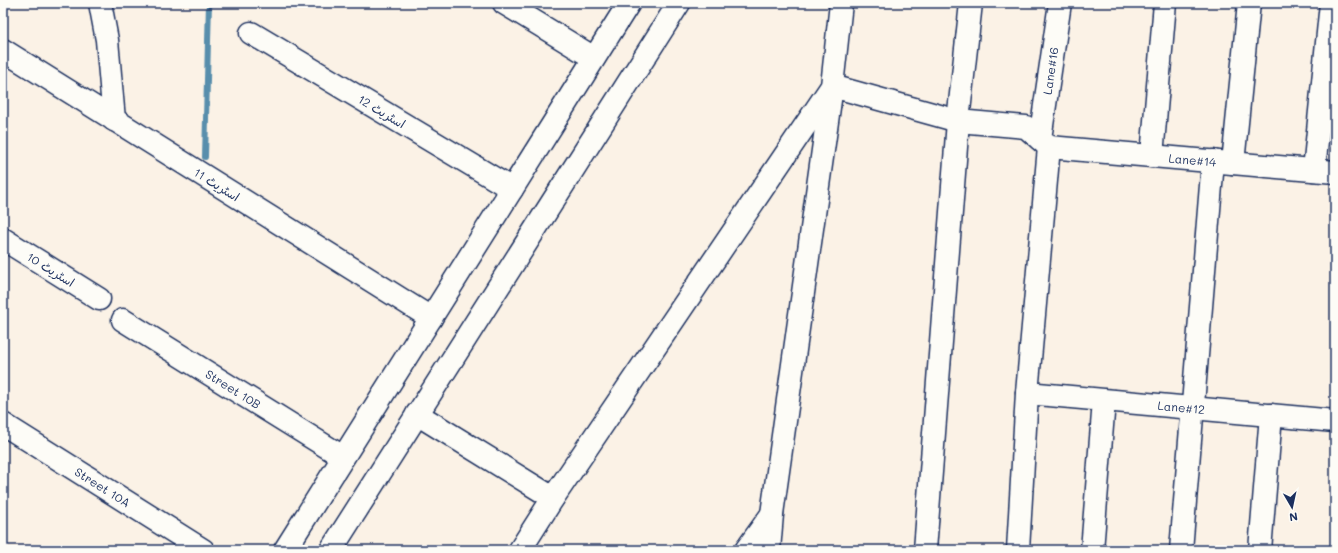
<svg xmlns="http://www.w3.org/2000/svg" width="1338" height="553" viewBox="0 0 1338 553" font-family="Mali,'Playpen Sans Arabic',sans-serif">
<rect width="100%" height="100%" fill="#fbf2e6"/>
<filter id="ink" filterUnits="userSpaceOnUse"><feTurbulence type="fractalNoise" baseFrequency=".025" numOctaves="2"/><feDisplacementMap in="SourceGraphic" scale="8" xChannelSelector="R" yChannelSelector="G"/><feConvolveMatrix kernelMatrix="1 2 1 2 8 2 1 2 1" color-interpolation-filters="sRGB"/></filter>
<g filter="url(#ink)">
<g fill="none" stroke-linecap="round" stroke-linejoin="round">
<polyline stroke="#588eac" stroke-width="6" points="205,157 209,3"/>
<defs>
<g id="minor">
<polyline points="100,3 107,40 114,120"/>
<polyline points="504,3 594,58"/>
<polyline points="251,33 512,189"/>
<polyline points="3,50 431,318"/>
<path id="s1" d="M1040,139L1060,3"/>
<path id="s2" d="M1049,147L1335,172"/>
<polyline points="1152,156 1165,3"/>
<polyline points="1233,163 1249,3"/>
<polyline points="1314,170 1331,3"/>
<polyline points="3,239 99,299"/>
<path id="s3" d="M123,320L343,457"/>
<path id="s4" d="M1027,393L1335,421"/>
<polyline points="417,414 553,498"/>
<path id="s5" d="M3,424L203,550"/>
<polyline points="285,550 629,3"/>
<polyline points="331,550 679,3"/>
<polyline points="520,550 553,498 832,86 841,3"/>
<polyline points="746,550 772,514"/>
<polyline points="769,550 772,514 832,86 958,121 1026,127 1049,147"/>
<polyline points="925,550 958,121 971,3"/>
<polyline points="1018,550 1027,393 1049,147"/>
<polyline points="1092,550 1104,401"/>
<polyline points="1181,550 1213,161"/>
<polyline points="1260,550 1271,415"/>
</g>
</defs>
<use href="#minor" stroke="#1b2f5e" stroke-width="25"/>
<use href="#minor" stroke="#fdfcf7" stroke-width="22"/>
</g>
</g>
<g text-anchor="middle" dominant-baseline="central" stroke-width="3" stroke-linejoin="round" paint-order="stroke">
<g font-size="12" fill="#1b2f5e" stroke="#fdfcf7">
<text stroke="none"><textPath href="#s1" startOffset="69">Lane#16</textPath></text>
<text transform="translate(382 111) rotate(31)">اسٹریٹ 12</text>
<text stroke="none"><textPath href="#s2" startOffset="144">Lane#14</textPath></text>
<text transform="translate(217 184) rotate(32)">اسٹریٹ 11</text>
<text transform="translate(51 269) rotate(32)">اسٹریٹ 10</text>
<text stroke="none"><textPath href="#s3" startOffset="130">Street 10B</textPath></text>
<text stroke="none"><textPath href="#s4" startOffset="155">Lane#12</textPath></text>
<text stroke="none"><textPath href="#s5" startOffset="118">Street 10A</textPath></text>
</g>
</g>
<rect width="1338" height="553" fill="none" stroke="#fdfcf7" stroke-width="16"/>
<rect x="8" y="8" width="1322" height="537" fill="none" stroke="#1b2f5e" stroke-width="1.5" filter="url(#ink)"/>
<g transform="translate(1292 507) rotate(171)" stroke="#fdfcf7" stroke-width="3" paint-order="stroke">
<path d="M0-3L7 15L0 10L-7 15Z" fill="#1b2f5e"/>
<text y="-6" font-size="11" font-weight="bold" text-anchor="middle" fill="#1b2f5e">N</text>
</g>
</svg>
